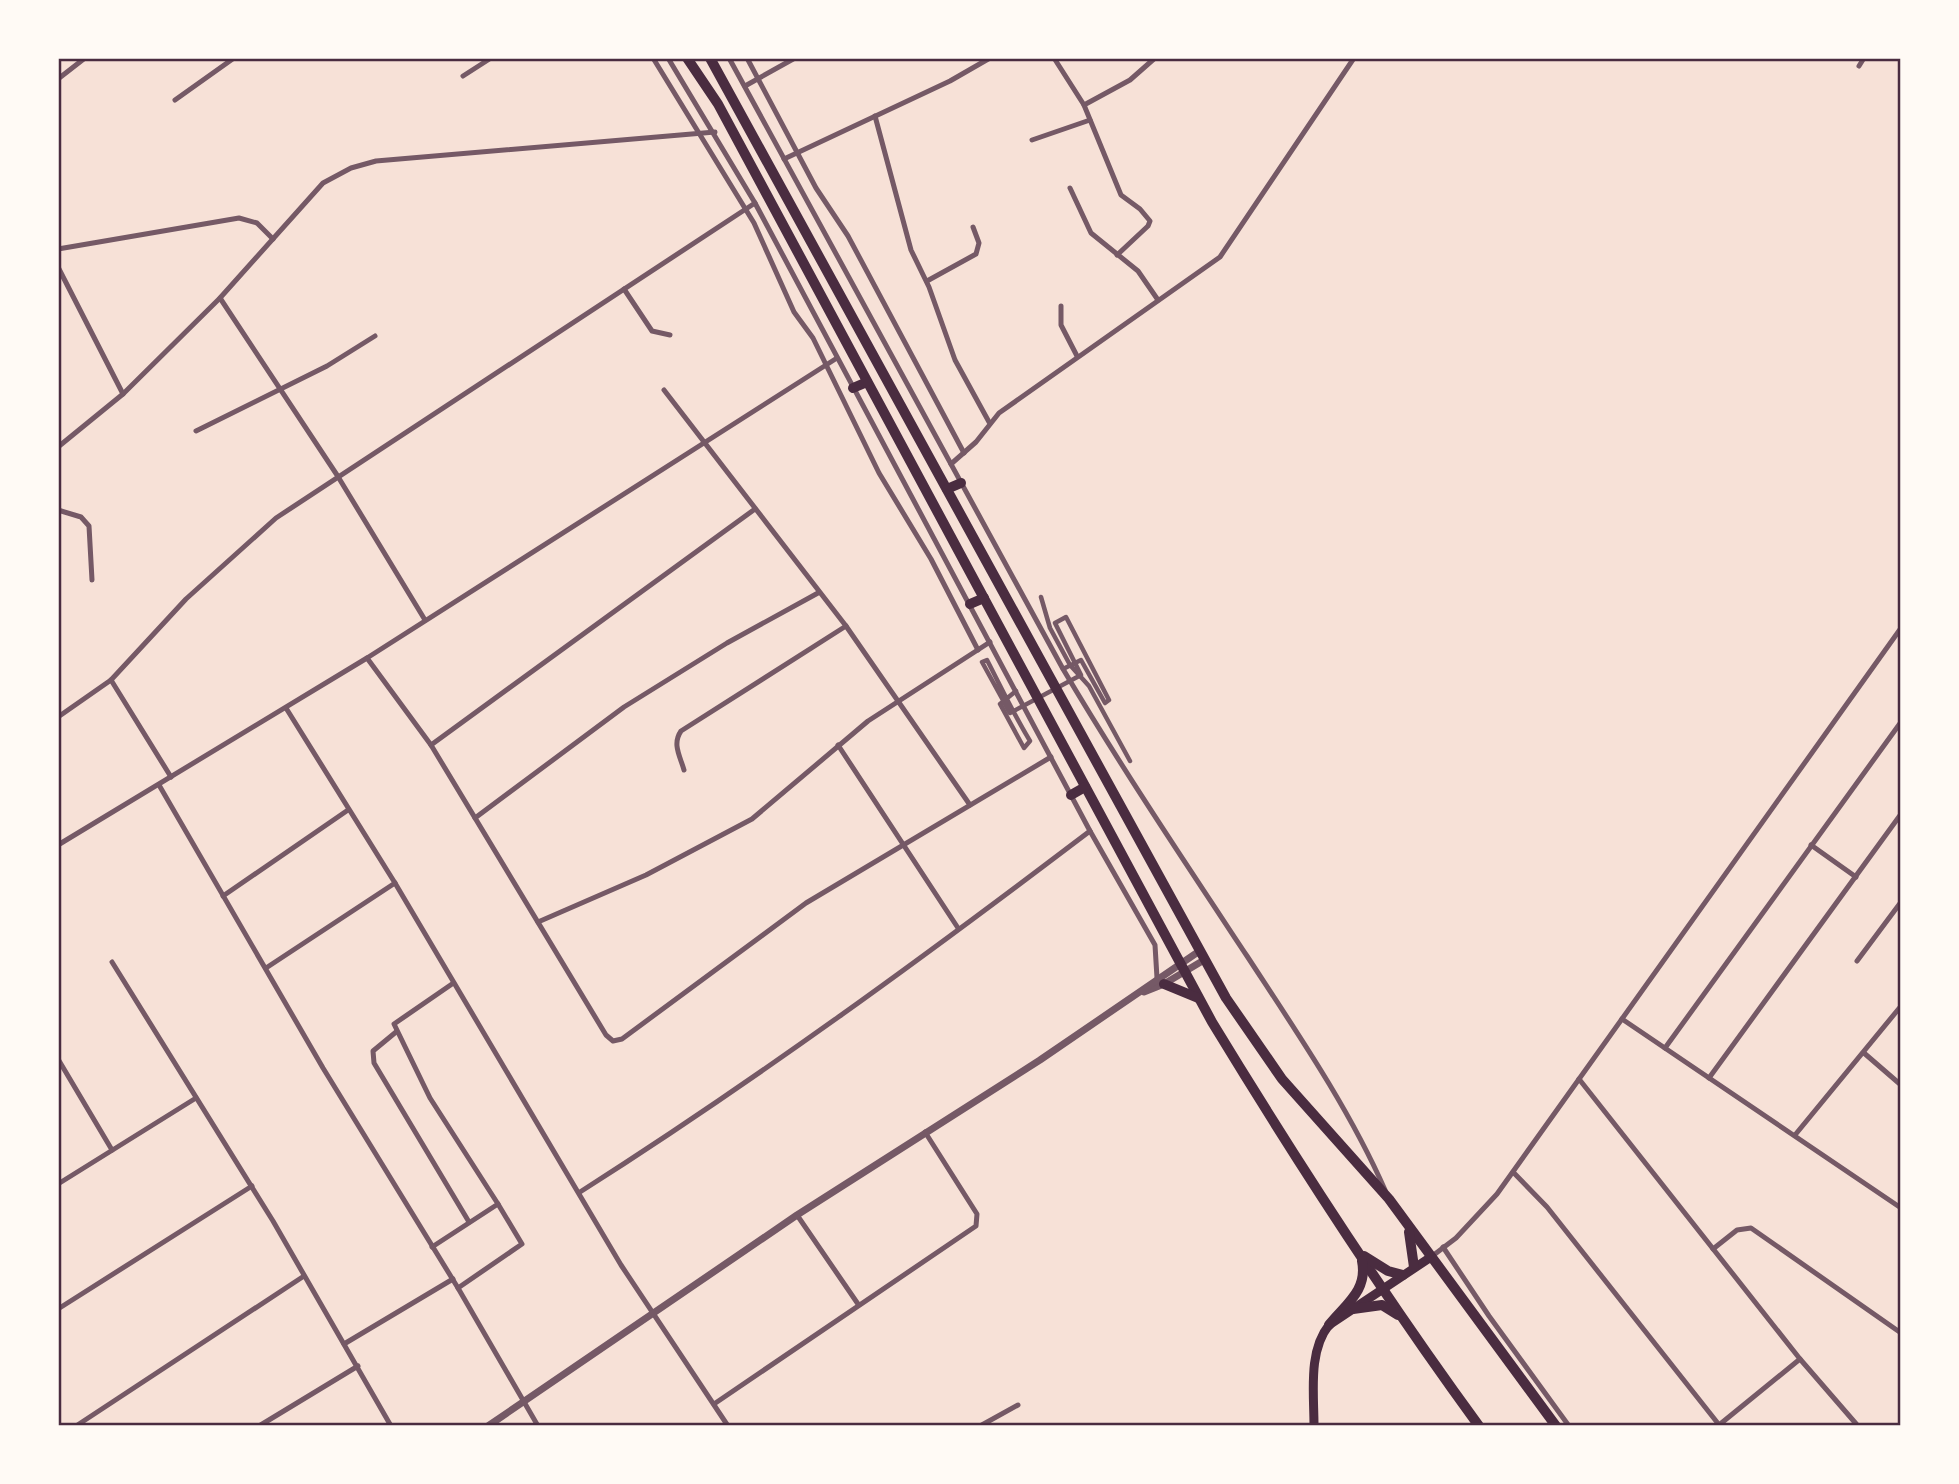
<svg xmlns="http://www.w3.org/2000/svg" width="1959" height="1484" viewBox="0 0 1959 1484" font-family="'Public Sans',sans-serif">
<rect width="100%" height="100%" fill="#f7e1d7"/>
<g fill="none" stroke-linecap="round" stroke-linejoin="round">
<g stroke="#755966" stroke-width="4.5">
<polyline points="1041,597 1050,628 1070,665 1089,686 1130,761"/>
<path d="M1016,691L1000,704L1024,748L1030,741C1014,715 1001,687 987,660L982,662L1010,713L1081,675L1055,623L1066,617L1109,700L1105,703L1081,660L1063,669"/>
</g>
<g stroke="#755966" stroke-width="5">
<polyline points="653,58 754,223 794,312 813,338 879,473 931,559 978,650"/>
<polyline points="668,58 755,203 1090,831 1155,945 1157,978"/>
<path d="M729,58L1063,669C1121,767 1184,861 1247,956C1296,1031 1349,1108 1385,1190"/>
<polyline points="747,58 816,188 848,236 964,453"/>
<polyline points="1054,58 1084,105 1121,195 1140,209 1150,221 1148,226 1117,255"/>
<polyline points="1859,66 1864,58"/>
<polyline points="463,76 491,58"/>
<polyline points="58,79 85,58"/>
<polyline points="745,86 795,58"/>
<polyline points="175,100 234,58"/>
<polyline points="1084,105 1130,80 1155,58"/>
<polyline points="875,116 911,250 929,287 955,360 989,422"/>
<polyline points="1032,140 1090,120"/>
<polyline points="784,159 950,81 990,58"/>
<polyline points="1070,188 1091,233 1138,271 1158,300"/>
<polyline points="58,249 239,218 257,223 273,239"/>
<polyline points="58,267 123,394"/>
<polyline points="927,281 976,254 979,243 973,227"/>
<polyline points="624,289 652,331 670,335"/>
<polyline points="220,298 337,475 425,620"/>
<polyline points="1061,306 1061,325 1077,356"/>
<polyline points="664,390 846,626 970,805"/>
<polyline points="196,431 327,366 375,336"/>
<polyline points="58,447 123,394 220,298 323,183 351,168 376,161 715,132"/>
<polyline points="951,464 976,442 999,413 1220,257 1354,58"/>
<polyline points="58,510 81,517 89,526 92,580"/>
<polyline points="367,658 431,745 606,1035 613,1041 622,1039 806,903 1051,757"/>
<polyline points="111,680 171,777"/>
<polyline points="286,708 395,883 621,1265 728,1426"/>
<polyline points="58,717 111,680 186,599 276,518 755,203"/>
<polyline points="431,745 755,509"/>
<polyline points="838,745 958,928"/>
<path d="M684,770C680,756 672,744 681,731L846,626"/>
<polyline points="159,785 323,1068 458,1288 538,1426"/>
<polyline points="475,818 624,707 727,643 818,593"/>
<polyline points="58,845 367,658 837,358"/>
<polyline points="1811,845 1856,877"/>
<polyline points="223,896 348,810"/>
<polyline points="538,922 646,875 752,819 868,721 990,642"/>
<polyline points="1857,961 1901,902"/>
<polyline points="112,962 273,1221 391,1426"/>
<polyline points="266,968 395,883"/>
<polyline points="1622,1019 1901,1208"/>
<polyline points="396,1032 373,1051 374,1063 469,1222"/>
<polyline points="1665,1048 1901,722"/>
<polyline points="1864,1053 1901,1085"/>
<polyline points="58,1059 112,1150"/>
<polyline points="1709,1078 1901,814"/>
<polyline points="1579,1079 1800,1359 1858,1426"/>
<polyline points="1795,1135 1901,1006"/>
<polyline points="1513,1172 1547,1207 1720,1426"/>
<polyline points="58,1184 196,1098"/>
<path d="M580,1192C756,1080 924,957 1090,831"/>
<polyline points="797,1215 858,1304"/>
<polyline points="432,1247 498,1204 430,1098 394,1024 452,984"/>
<polyline points="1443,1247 1489,1316 1569,1426"/>
<polyline points="1713,1249 1737,1230 1751,1228 1901,1333"/>
<polyline points="1431,1257 1456,1238 1497,1194 1901,628"/>
<polyline points="458,1288 522,1244 498,1204"/>
<polyline points="58,1309 252,1186"/>
<polyline points="344,1344 453,1279"/>
<polyline points="714,1404 976,1226 977,1214 925,1132"/>
<polyline points="1719,1425 1800,1359"/>
<polyline points="76,1426 304,1276"/>
<polyline points="259,1426 358,1366"/>
<polyline points="980,1426 1018,1405"/>
</g>
<g stroke="#755966" stroke-width="7">
<polyline points="1144,992 1164,984 1204,960"/>
<polyline points="488,1426 797,1215 1040,1060 1198,952"/>
</g>
<path stroke="#4a2c40" stroke-width="9" d="M1314,1426C1314,1393 1308,1351 1329,1325L1431,1257"/>
<g stroke="#4a2c40" stroke-width="10">
<path d="M687,58L718,104L1212,1022C1296,1160 1384,1296 1479,1426"/>
<polyline points="710,58 1226,998 1282,1079 1389,1199 1556,1426"/>
<polyline points="853,388 867,382"/>
<polyline points="947,489 961,483"/>
<polyline points="970,604 984,598"/>
<polyline points="1071,795 1085,787"/>
<polyline points="1164,984 1198,998"/>
<polyline points="1409,1232 1414,1267"/>
<polyline points="1364,1256 1388,1271 1403,1275"/>
<polyline points="1353,1309 1382,1305 1398,1315"/>
<path d="M1329,1325C1346,1304 1368,1290 1362,1261"/>
</g>
</g>
<rect width="1959" height="1484" fill="none" stroke="#fffaf5" stroke-width="119"/>
<rect x="60" y="60" width="1839" height="1364" fill="none" stroke="#4a2c40" stroke-width="2.5"/>
</svg>
